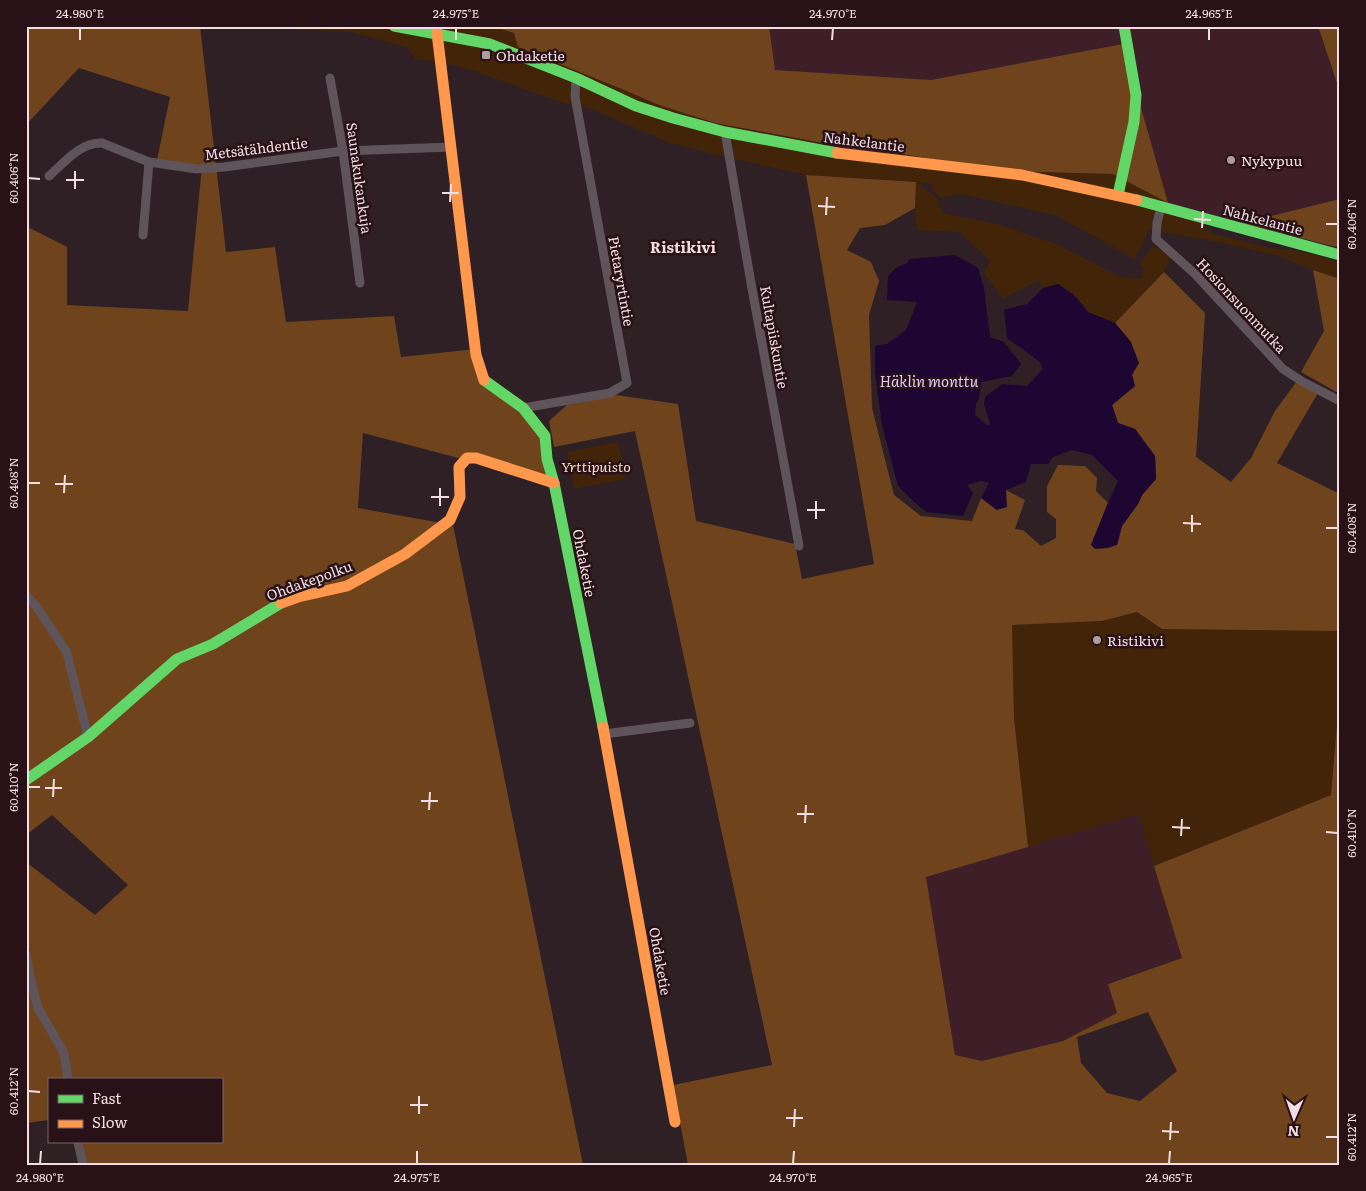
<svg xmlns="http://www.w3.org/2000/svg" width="1366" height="1191" viewBox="0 0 1366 1191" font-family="Literata,serif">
<rect width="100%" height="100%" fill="#2e2024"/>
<g fill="#3e1f28">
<polygon points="769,26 1318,26 1340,92 1340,199 1242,223 1168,203 1123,44 931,80 775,70"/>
<polygon points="1139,814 1182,958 1108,983 1117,1013 1063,1041 982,1061 955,1055 926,876"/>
</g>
<g fill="#422409">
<polygon points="229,26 490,26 514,33 624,90 659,105 716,124 850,148 902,154 1007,171 1113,174 1168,203 1215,234 1274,249 1294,250 1340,262 1340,279 1313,270 1282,257 1219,242 1149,230 1135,259 1057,216 961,194 941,198 932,190 933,185 917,182 940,201 939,205 943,213 997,224 1059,245 1117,276 1140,279 1144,268 1140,264 1153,245 1171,256 1164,272 1115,323 1088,312 1074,295 1058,284 1043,288 1039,280 1003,298 984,273 990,260 959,232 917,230 915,208 916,182 806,175 713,154 667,142 589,108 563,103 477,72 442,62 415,59 406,47 351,32"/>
<polygon points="618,442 626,479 574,489 567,452"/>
<polygon points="1137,612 1162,629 1340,631 1340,689 1331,795 1154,866 1138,814 1028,847 1014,718 1011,625 1102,621"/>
</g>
<g fill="#6f441d" fill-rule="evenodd">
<polygon points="26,26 200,26 226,252 275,247 286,322 394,316 401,357 476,349 483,379 545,436 554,483 363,433 358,508 453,525 583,1165 86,1165 80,1142 221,1142 221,1080 71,1080 41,1007 33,978 26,924 26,862 95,915 128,885 52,815 26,835 26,226 67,247 67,305 188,311 202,166 157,160 170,97 79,68 26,125"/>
<polygon points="490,26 769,26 775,70 931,80 1123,44 1168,203 1113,174 1007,171 902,154 850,148 715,123 659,105 624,90 518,47 514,33"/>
<polygon points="1318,26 1340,26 1340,92"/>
<path d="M806,175L916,182L915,208L885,225L860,228L847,250L871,262L879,281L869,315L872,408L894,495L921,516L972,521L981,498L997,510L1006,490L1025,500L1015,529L1023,530L1041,546L1056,538V519L1047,512V486L1058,465L1085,466L1097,478L1096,491L1108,503L1091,545H1117L1122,526L1138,504L1142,495L1156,479L1155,456L1135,429L1118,423L1112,405L1135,386L1132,375L1131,342L1115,323L1164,272L1205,313L1196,457L1231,482L1251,458L1275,411L1297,381L1318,393L1277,463L1340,494V631L1162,629L1137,612L1102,621L1012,625L1014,718L1028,847L926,877L955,1055L982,1061L1063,1041L1117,1013L1108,984L1182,958L1154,866L1331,795L1340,689V1165H688L673,1085L772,1065L635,431L554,447L549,421L567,405L616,395L678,404L696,521L795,544L802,579L874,564ZM1148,1012L1177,1071L1140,1101L1107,1093L1081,1063L1077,1037Z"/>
<polygon points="1340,199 1340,248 1242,223"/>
<polygon points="1313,270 1340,279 1340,394 1301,372 1324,331"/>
<polygon points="26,970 61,1054 65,1080 49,1080 49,1120 26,1123"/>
</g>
<polygon fill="#1d0632" points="955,255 978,268 984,288 990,337 1004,342 1021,364 1012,376 981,382 979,399 976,404 975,415 987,425 990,424 984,404 985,397 1002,384 1027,386 1043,369 1040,362 1007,338 1004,310 1027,304 1043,288 1058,284 1074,295 1088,312 1115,323 1131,342 1139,363 1132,375 1135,386 1112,405 1118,423 1135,429 1155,456 1156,479 1142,495 1138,504 1122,526 1117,545 1108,548 1095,549 1091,545 1108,503 1118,481 1092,455 1072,450 1053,457 1048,464 1031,464 1026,482 1006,490 1007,507 997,510 981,498 989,483 981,481 967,485 973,493 963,516 927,512 914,502 898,486 882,425 875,373 875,346 887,344 906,330 917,302 887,300 888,276 897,267 906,264 910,259"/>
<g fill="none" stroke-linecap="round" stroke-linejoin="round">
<g stroke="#5e545a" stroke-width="9">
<polyline points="330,78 343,151 360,283"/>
<polyline points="725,132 751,283 799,546"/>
<path d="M49,176C64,163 80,142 102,143L149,162L197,169L224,167L343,151L451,147"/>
<polyline points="1161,207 1157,223 1156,239 1195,274 1283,369 1303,382 1340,401"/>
<polyline points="143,235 149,162"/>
<polyline points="523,408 610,393 627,383 575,97 576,78"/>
<polyline points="26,595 39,610 67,653 88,737"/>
<polyline points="604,734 690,723"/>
<polyline points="26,954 30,977 38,1008 64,1053 68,1080"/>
<polyline points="78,1142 83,1165"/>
</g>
<g stroke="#63d668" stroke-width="11">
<polyline points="394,26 490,44 576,78 636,106 673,118 725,132 837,153"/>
<polyline points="1118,195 1134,122 1136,95 1124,26"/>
<polyline points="1137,200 1340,255"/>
<polyline points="484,380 523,408 545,436 547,459 554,483 603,727"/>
<polyline points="26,780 88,737 177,659 213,644 281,603"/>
</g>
<g stroke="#ff974d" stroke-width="11">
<polyline points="437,33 476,355 484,380"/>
<polyline points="837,153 1022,175 1137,200"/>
<polyline points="281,603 298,597 347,586 405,554 450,520 460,497 459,467 467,458 476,458 554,483"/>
<polyline points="603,727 675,1122"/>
</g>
</g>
<path fill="none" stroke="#f1dee2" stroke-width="2" d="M80,40V28M456,40V28M832,40L833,28M1209,40V28M28,178L40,179M66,180H84M75,189V171M442,193H459M450,202L451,184M818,206L835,207M826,215L827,197M1194,219L1211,220M1326,224H1338M1202,228L1203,211M28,483H40M55,484H73M64,493L65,475M431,497H449M440,506V488M807,510H825M816,519V501M1183,523L1201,524M1326,528H1338M1192,532V515M28,787H40M45,788H62M53,797L54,779M421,801H438M429,810L430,792M797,814H814M805,823L806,805M1172,827L1190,828M1326,832L1338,833M1181,836L1182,819M28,1091L40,1092M410,1105H428M419,1114V1096M786,1118H803M794,1127L795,1109M1162,1131L1179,1132M1326,1137H1338M1170,1140L1171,1122M40,1164L41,1151M417,1164V1151M793,1164L794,1151M1169,1164L1170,1151"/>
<g fill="#ad9ca0" stroke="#291118" stroke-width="2">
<rect x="481" y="50" width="10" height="10" rx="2.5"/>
<circle cx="1231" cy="160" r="5"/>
<circle cx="1097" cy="640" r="5"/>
</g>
<g text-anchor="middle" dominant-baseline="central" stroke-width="5" stroke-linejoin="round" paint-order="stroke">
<g font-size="14" fill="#f1dee2" stroke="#291118" text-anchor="start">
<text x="496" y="55">Ohdaketie</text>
<text x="1241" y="160">Nykypuu</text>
<text x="1107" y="640">Ristikivi</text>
</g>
<g font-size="14" fill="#f1dee2" stroke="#291118">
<text transform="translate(864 141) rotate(7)">Nahkelantie</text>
<text transform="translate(256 148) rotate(-7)">Metsätähdentie</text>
<text transform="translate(360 178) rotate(82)">Saunakukankuja</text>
<text transform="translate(1263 219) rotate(15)">Nahkelantie</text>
<text transform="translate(622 281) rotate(80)">Pietaryrtintie</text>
<text transform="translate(1242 305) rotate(47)">Hosionsuonmutka</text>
<text transform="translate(775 337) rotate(80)">Kultapiiskuntie</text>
<text transform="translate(585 563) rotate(79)">Ohdaketie</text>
<text transform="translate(309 580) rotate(-20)">Ohdakepolku</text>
<text transform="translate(661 961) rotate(80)">Ohdaketie</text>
</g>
<g font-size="14" font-style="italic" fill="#fadcc3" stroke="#291118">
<text x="596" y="466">Yrttipuisto</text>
</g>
<g font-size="15" font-weight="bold" fill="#f1dee2" stroke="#291118">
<text x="683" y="246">Ristikivi</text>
</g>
<g font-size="15" font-style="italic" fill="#ddcbfd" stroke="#291118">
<text x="929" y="380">Häklin monttu</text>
</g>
</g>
<rect width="1366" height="1191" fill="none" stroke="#291118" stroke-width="55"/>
<rect x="48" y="1078" width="175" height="65" fill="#291118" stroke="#796369"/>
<rect x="58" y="1095" width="25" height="8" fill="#63d668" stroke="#796369"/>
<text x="92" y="1104" font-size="15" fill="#f1dee2">Fast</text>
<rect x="58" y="1120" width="25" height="8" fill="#ff974d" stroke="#796369"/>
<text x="92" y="1128" font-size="15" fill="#f1dee2">Slow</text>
<g transform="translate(1294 1118) rotate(182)" stroke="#291118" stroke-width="4" paint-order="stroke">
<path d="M0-4L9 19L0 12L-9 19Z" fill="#f1dee2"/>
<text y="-8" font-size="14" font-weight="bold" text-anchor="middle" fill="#f1dee2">N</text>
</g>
<rect x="28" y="28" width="1310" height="1136" fill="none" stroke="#f1dee2" stroke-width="2"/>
<g font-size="12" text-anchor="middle" fill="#f1dee2">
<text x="80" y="18">24.980°E</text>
<text x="456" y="18">24.975°E</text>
<text x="833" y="18">24.970°E</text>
<text x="1209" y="18">24.965°E</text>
<text transform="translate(14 178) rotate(-90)" y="4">60.406°N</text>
<text transform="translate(1352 224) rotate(-90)" y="4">60.406°N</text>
<text transform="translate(14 483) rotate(-90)" y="4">60.408°N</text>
<text transform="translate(1352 528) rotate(-90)" y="4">60.408°N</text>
<text transform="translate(14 787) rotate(-90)" y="4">60.410°N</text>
<text transform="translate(1352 833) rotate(-90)" y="4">60.410°N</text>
<text transform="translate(14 1091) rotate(-90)" y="4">60.412°N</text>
<text transform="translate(1352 1137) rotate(-90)" y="4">60.412°N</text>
<text x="40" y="1182">24.980°E</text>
<text x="417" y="1182">24.975°E</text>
<text x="793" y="1182">24.970°E</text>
<text x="1169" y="1182">24.965°E</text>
</g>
</svg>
